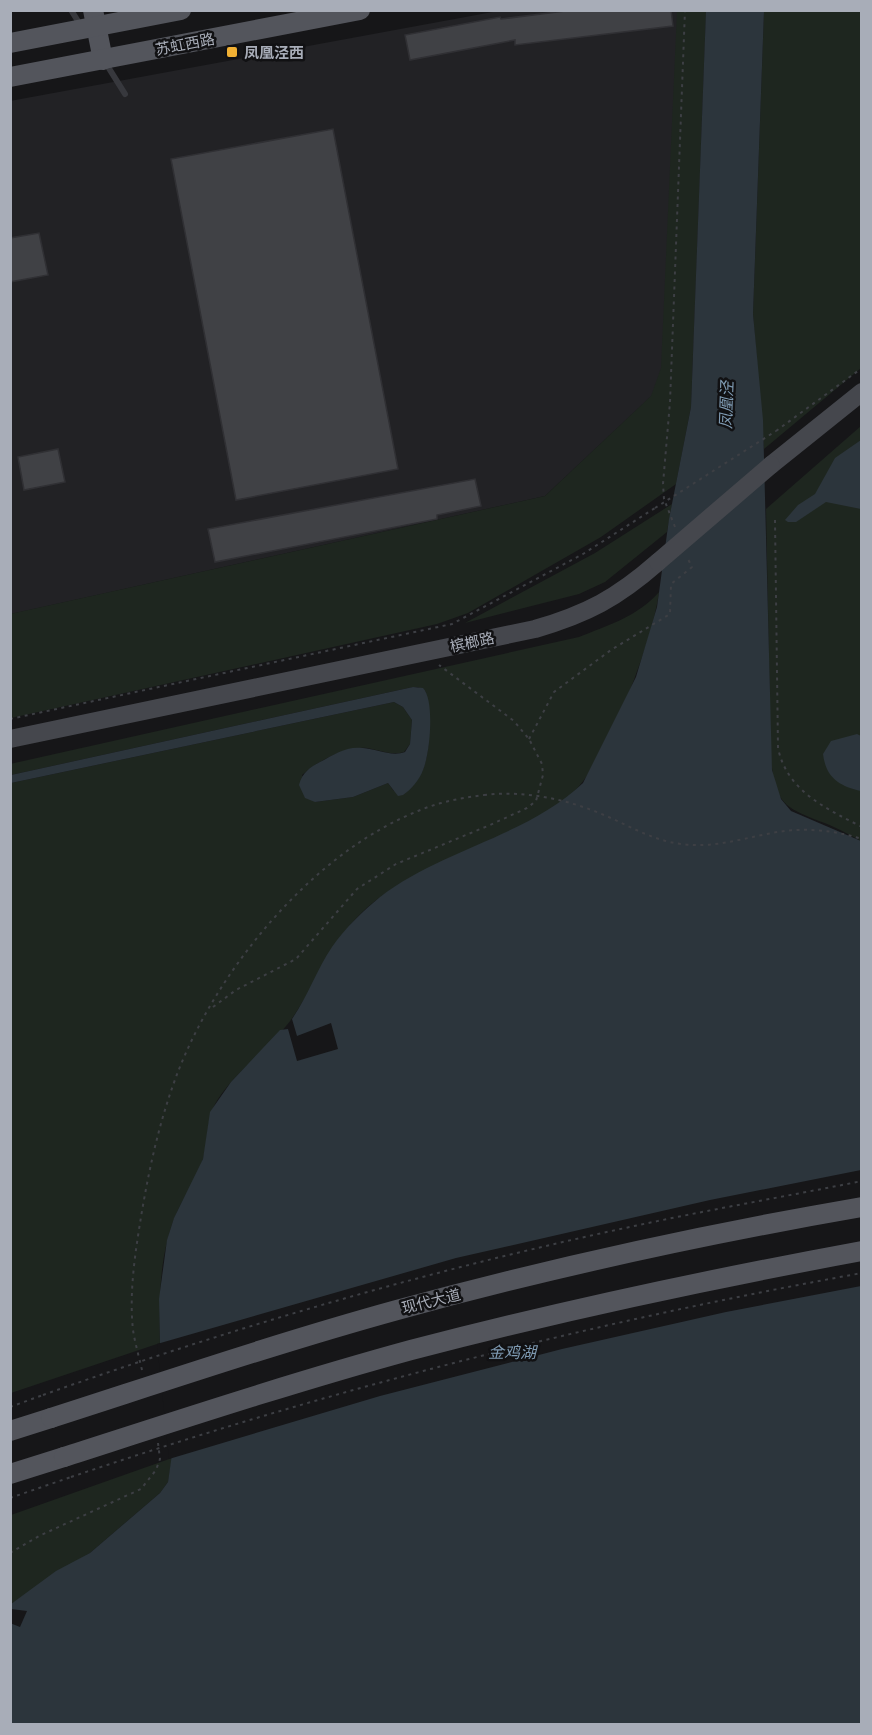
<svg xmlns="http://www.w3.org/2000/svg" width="872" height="1735" viewBox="0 0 872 1735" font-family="Inter,'Noto Sans SC',sans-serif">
<rect width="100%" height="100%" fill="#161618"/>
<polygon fill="#222225" points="498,11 706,11 693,357 545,496 11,614 10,101"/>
<g fill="#1e261f">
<polygon points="677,11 706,11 691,407 676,484 601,537 468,613 437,624 11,718 10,614 545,496 651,396 661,368"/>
<polygon points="764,11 861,11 861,368 764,449 753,314"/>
<path d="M861,426V841C848,834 834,826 819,821C783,807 776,802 771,761L766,509Z"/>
<polygon points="672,504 667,532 605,582 579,594 465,623 595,553"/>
<path d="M659,592C653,640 606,767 569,796C517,838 439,856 383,895C335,929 325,969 295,1014C274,1046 239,1067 218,1099C205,1119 209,1138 203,1159C197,1180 182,1198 174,1219C159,1259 159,1301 160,1343L11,1393V783L394,702L403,707L412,720L410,744L404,752C393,756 379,750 367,748C345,746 318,761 302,775L315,802L353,797L388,783L394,791L411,788C435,763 429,723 426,692L418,687H413L11,775L10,764L579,637C606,626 639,616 659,592Z"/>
<polygon points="172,1458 168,1482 160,1493 90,1553 11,1604 11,1515"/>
</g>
<g fill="#2c353c">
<path d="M706,11H764L753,314L763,420L772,770L781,799L791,811L861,841V1724H11L10,1623L20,1627L27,1611L11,1609V1604L56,1571L90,1553L160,1493L168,1482L172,1454L160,1343L159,1299L167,1240L174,1218L203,1159L210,1112L231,1082L280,1030L288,1029L297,1061L338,1049L331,1023L297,1036L292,1019C308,996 317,969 332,947C345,928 363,911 380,897C442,849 526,837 583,783L636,677L657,607L669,519L691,407Z"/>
<polygon points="861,440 861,509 826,502 796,522 788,522 785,520 798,505 815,494 835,458"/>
<path d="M413,687L423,688C435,700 430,754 423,770C420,779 411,790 403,795L398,796L388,783L353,797L315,802L305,798L299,785C302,773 310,767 320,762C335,754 346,746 363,748C376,749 392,757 405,752L410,744L412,720L403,707L394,702L11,783V775Z"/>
<path d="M857,734L861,736V791C839,786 826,778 823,754L831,741Z"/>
</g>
<polygon fill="#161618" points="861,1170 861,1286 726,1312 562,1349 380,1396 169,1459 157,1344 456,1258 710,1200"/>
<g fill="#404145" stroke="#303034" stroke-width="1.5">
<polygon points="573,10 671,10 673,26 515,45 515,40 410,60 405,35 500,17 501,19"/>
<polygon points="333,129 398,469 236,500 171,159"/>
<polygon points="39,233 48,275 10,282 10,238"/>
<polygon points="58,449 65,482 24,490 18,457"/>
<polygon points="475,479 481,506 437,515 437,519 215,562 208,529"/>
</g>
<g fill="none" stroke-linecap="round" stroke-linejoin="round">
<g stroke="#3d3f44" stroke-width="2" stroke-dasharray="3 4.5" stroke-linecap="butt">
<polyline points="776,431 862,368"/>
<path d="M775,520L778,748C787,791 825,808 862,827"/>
<polyline points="675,527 664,499 663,484 670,402 685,10"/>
<polyline points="10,719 452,624 583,554 655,508"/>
<polyline points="529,739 554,692 611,650 670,614 671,584 692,567 687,557"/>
<polyline points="213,1007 236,990 296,959 357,889 396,864 490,825 527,808 536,801 543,775 542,764 529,739 514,721 439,665"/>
<path d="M142,1370C139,1357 135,1343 133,1330C129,1293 135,1254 141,1217C149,1169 159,1123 176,1077C215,972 312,853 418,811C439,802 461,798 484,795"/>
<polyline points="10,1407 43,1395"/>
<polyline points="10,1498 71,1477"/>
<polyline points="10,1553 39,1536 141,1489 156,1470 160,1459 158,1443"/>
</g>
<g stroke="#37383d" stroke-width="6">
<polyline points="71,10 81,26"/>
<polyline points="105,62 125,94"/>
</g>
<g stroke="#45474d" stroke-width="18">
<polyline points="771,465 862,392"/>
<path d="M10,739L535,629C587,614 617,598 658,562"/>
</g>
<g stroke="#53555c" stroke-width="20">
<polyline points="93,10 103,60"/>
<polyline points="10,43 181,10"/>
<polyline points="10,77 360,10"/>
<polyline points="10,1431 51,1418"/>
<polyline points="10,1474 64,1457"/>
</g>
<g stroke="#3d3f44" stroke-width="2" stroke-dasharray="3 4.5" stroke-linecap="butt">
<polyline points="655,508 776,431"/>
<path d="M484,795C528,790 572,800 613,819C635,829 656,841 681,844C712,848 737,840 767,834C799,827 830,829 862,839"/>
<path d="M43,1395C237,1326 438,1268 639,1225C713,1209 788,1196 862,1181"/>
<path d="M71,1477C329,1390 593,1322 862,1273"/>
</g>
<polyline stroke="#45474d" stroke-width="18" points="658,562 771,465"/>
<g stroke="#53555c" stroke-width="20">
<path d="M51,1418C166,1381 281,1342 397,1310C550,1268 706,1234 862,1207"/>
<path d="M64,1457C179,1420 294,1382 411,1350C560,1311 710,1279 862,1251"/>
</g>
</g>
<rect fill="#f2b134" stroke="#111113" stroke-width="2" x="226" y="46" width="12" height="12" rx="3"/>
<g text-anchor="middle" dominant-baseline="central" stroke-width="5" stroke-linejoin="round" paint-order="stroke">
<g font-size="15" fill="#a8adb8" stroke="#111113">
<text transform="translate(185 44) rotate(-11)">苏虹西路</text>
<text transform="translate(472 642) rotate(-12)">槟榔路</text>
<text transform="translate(431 1301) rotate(-14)">现代大道</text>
</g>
<g font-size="15" font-weight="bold" fill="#a8adb8" stroke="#111113" text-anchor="start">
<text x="244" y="52">凤凰泾西</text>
</g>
<g font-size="16" font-style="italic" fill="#7f9bb3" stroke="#111113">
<text transform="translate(726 405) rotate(-88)">凤凰泾</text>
<text x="512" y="1352">金鸡湖</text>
</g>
</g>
<rect width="872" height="1735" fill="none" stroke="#a8adb8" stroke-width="24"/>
</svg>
